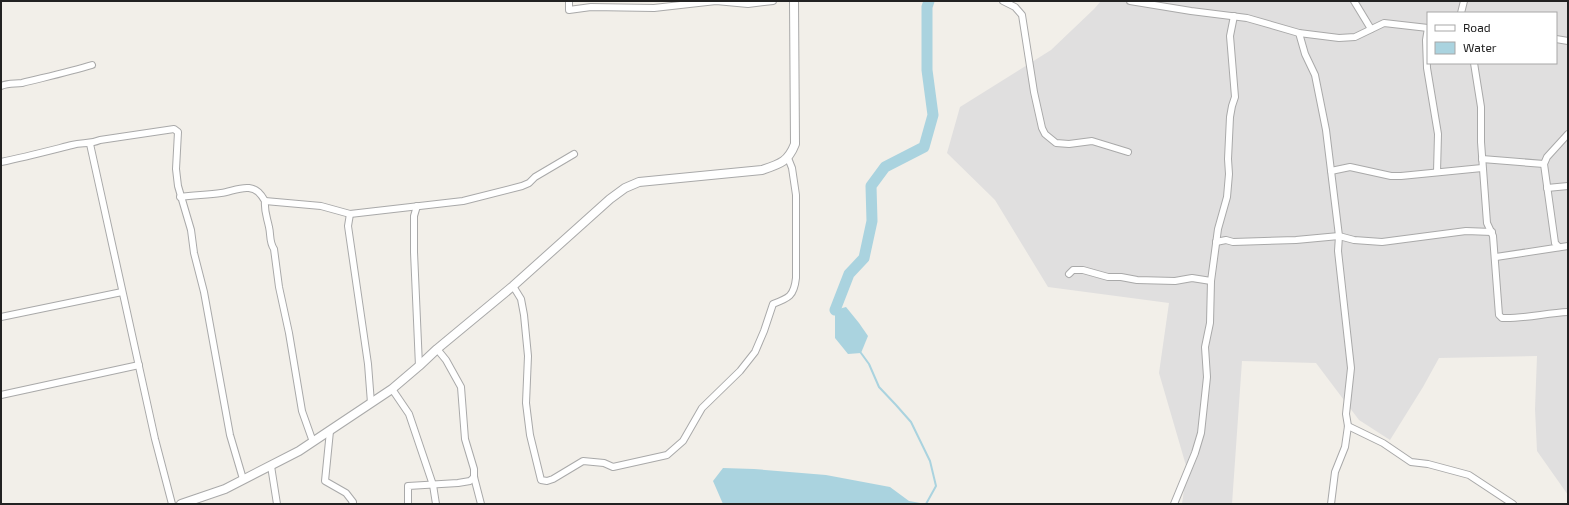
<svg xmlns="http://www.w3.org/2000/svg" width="1569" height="505" viewBox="0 0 1569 505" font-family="'Exo 2',sans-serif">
<rect width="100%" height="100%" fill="#f2efe9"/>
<path fill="#e0dfdf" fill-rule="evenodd" d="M1101,1H1568V495L1537,451L1535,409L1537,356L1439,358L1423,387L1390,440L1359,420L1316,363L1242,361L1232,504H1182L1187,469L1159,373L1169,303L1048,287L995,200L947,153L960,107L1051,50L1094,9ZM1428,13H1556V63H1428Z"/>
<g fill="#aad3df">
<polygon points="846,307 859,323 868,336 861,353 848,354 835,338 835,310"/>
<polygon points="723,468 754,469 826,475 890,487 909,501 926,504 723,504 713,481"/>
</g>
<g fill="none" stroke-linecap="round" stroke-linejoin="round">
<polyline stroke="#aad3df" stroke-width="2" points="861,353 869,364 879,387 896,405 911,422 930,461 936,486 926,504"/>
<polyline stroke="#aad3df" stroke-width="11" points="835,310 849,274 864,258 872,221 871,186 885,167 924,147 933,115 927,70 927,7 929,1"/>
<defs>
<g id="minor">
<polyline points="569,1 569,10 591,7 654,8 716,1 748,4 773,1"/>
<polyline points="1003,1 1015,7 1022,15 1034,92 1042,128 1045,134 1056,143 1069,144 1092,141 1128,152"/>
<polyline points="1130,1 1191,11 1247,18 1299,33 1339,38 1355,37 1384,23 1428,28"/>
<polyline points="1354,1 1371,29"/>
<polyline points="1461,13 1464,1"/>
<polyline points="1428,28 1426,40 1427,68 1438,134 1437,172"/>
<polyline points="1299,33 1305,54 1315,75 1326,130 1339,236 1338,251 1351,368 1346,414 1348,426 1345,447 1335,472 1331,504"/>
<polyline points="1556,39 1568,41"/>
<path d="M1474,63L1481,107V142L1487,223L1493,236L1499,315L1502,318C1524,319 1546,313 1568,312"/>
<path d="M1,86C8,83 15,84 22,83C46,77 69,72 92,65"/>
<polyline points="90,144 155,439 172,504"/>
<polyline points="1482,159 1544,164"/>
<path d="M1,162C25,157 48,151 72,145C83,142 88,145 100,140L174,129L178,132L176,169L178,186L191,230L194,253L204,292L230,435L243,479"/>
<polyline points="1331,171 1350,167 1391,176 1401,176 1482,168"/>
<polyline points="1547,188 1568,186"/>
<path d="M180,197C194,195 208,195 221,193C230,192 239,187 249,188C257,189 261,194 265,201C264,211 267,217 269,227C271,235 269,242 274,249L279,287L289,333L302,411L313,442"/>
<polyline points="265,201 321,206 350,214 463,201 522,186 529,183 535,177 574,154"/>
<polyline points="417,206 414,216 414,252 419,366"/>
<polyline points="350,214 348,226 368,364 371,403"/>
<polyline points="1216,242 1226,240 1233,242 1296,240 1339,236 1354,240 1382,242 1466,231 1492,232"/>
<polyline points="1559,247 1555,243 1544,164 1547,157 1568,134"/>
<polyline points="1496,257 1568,246"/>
<polyline points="1069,274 1073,270 1083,270 1108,277 1121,277 1137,280 1175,281 1192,278 1211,281"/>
<path d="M513,286L521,299L524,315L528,356L526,403L530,435L541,480L547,481L553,479L583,461L604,463L613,467L667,455L683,441L702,408L740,371L755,352L764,331L773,304C789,298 794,296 796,278V195L792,168L788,158"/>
<polyline points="1,317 122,292"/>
<polyline points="437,349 446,360 461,387 465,439 474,469 474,477 481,504"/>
<polyline points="392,389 409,414 433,485 436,504"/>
<polyline points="1,395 139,365"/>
<polyline points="1348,426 1383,443 1411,462 1428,464 1469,475 1513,504"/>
<polyline points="330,431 325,481 346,493 353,502 352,504"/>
<polyline points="271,466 277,504"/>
<polyline points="408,504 408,486 458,483 470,481 474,477"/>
<polyline points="1174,504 1195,453 1201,433 1207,377 1205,347 1210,323 1211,281 1218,229 1227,197 1229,174 1228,159 1230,117 1232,106 1235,97 1231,48 1230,36 1234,16"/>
</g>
<path id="tertiary" d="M181,504L225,489L299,451L392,389L419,366L437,349L513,286L610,199L625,188L639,182L762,170C780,164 788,162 795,144L794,1"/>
</defs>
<use href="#minor" stroke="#a9a9a9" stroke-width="8"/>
<use href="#tertiary" stroke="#a9a9a9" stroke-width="10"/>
<use href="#minor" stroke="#fff" stroke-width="6"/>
<use href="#tertiary" stroke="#fff" stroke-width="8"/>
</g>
<rect width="1569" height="505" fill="none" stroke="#222222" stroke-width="4"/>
<rect x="1427" y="12" width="130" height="52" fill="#ffffff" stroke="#a7a7a7"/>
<rect x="1435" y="25" width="20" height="6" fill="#ffffff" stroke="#a7a7a7"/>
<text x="1463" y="32" font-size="12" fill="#222222">Road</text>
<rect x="1435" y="42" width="20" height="12" fill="#aad3df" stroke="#a7a7a7"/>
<text x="1463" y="52" font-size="12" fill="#222222">Water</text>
</svg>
